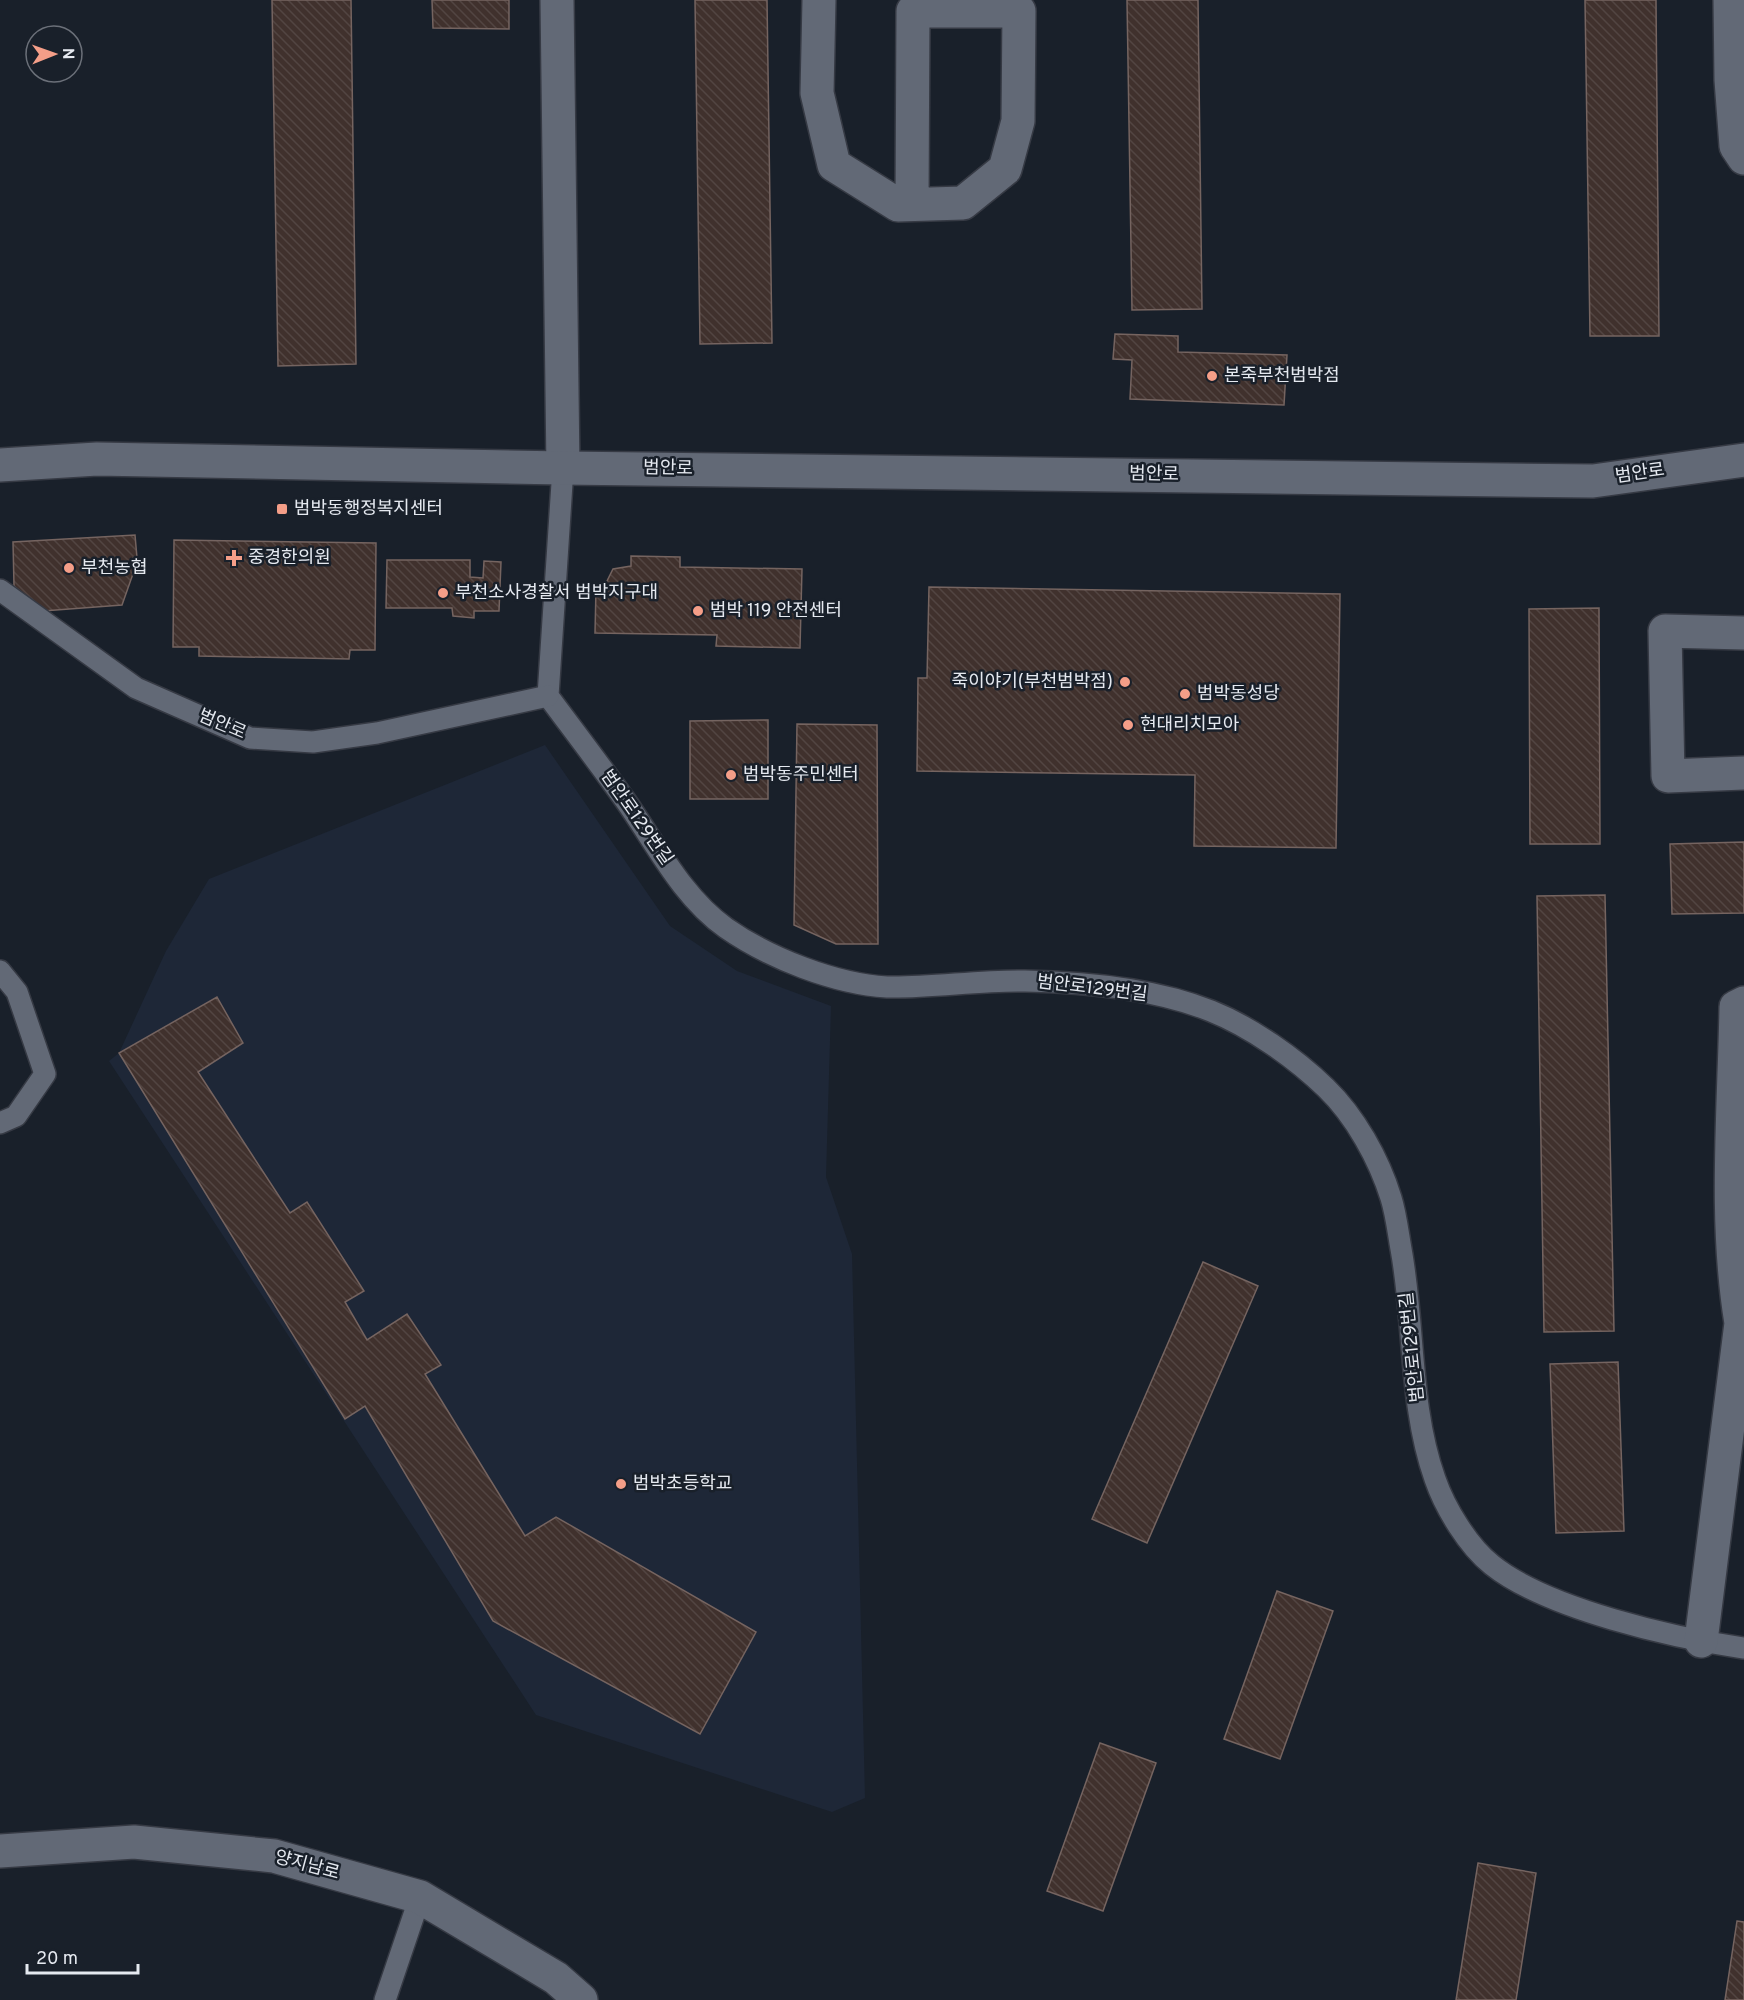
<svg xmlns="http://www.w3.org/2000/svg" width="1744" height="2000" viewBox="0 0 1744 2000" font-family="Overpass,'Noto Sans KR',sans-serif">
<defs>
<pattern id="building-back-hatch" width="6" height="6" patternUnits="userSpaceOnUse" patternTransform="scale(1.5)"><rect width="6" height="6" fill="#40312d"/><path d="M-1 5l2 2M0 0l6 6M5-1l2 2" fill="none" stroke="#524542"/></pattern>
</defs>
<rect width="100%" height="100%" fill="#19202a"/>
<polygon fill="#1e2737" points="545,745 670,926 737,971 831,1006 826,1177 852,1254 865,1798 832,1812 536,1715 109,1061 119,1053 166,951 209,879"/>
<g fill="url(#building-back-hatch)" stroke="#756460" stroke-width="1.5">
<polygon points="272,0 351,0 356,364 278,366"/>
<polygon points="432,0 509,0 509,29 433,28"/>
<polygon points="695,0 767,0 772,343 700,344"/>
<polygon points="1127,0 1198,0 1202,309 1132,310"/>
<polygon points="1585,0 1656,0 1659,336 1590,336"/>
<polygon points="1115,334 1178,336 1178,352 1287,355 1284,405 1130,399 1132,360 1113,359"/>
<polygon points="135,535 137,558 133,558 134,571 122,605 43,611 14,586 13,542"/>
<polygon points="174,540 376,543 375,650 350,650 349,659 199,656 199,647 173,647"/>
<polygon points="631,556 680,557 680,567 802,569 800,648 716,646 717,635 595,633 596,589 603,589 613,569 631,566"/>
<polygon points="387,560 470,560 470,577 483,578 484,561 501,562 499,611 474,611 474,618 453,616 452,608 386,608"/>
<polygon points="929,587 1340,594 1336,848 1194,846 1195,775 917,771 918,678 927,678"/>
<polygon points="1599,608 1600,844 1530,844 1529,609"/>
<polygon points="768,720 768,799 690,799 690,721"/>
<polygon points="797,724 877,725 878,944 836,944 794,925"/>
<polygon points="1744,842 1744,913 1672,914 1670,844"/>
<polygon points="1605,895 1614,1331 1544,1332 1537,896"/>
<polygon points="217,997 243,1043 198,1072 290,1213 307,1202 364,1291 345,1302 367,1340 407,1314 441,1365 425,1374 525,1536 556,1517 756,1632 700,1734 493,1621 365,1406 345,1419 119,1053"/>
<polygon points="1203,1262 1258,1286 1147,1543 1092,1519"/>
<polygon points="1618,1362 1624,1531 1556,1533 1550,1364"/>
<polygon points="1277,1591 1333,1611 1280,1759 1224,1739"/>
<polygon points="1100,1743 1156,1763 1103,1911 1047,1891"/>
<polygon points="1478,1863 1536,1873 1516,2000 1456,2000"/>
<polygon points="1737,1921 1744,1922 1744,2000 1725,2000"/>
</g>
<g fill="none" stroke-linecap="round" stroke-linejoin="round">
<defs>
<g id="service">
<path d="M563,468L548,696C574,731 600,765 625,800C656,844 682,897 726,928C769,958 835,984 887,987C932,988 979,980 1025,981C1084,982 1156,989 1211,1011C1251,1027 1295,1058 1326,1088C1355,1116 1379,1159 1391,1198C1396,1214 1398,1232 1401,1249C1415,1325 1409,1406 1435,1479C1445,1508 1468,1546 1492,1565C1547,1609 1674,1638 1744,1648"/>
<polyline points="0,590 136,688 250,738 313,742 377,733 548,696"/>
<polyline points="0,971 17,992 45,1074 16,1116 0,1123"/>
<polyline points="385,2000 420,1897"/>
</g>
<g id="minor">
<polyline points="557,0 563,468"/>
<polyline points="819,0 817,93 834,165 898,205 963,203 1005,169 1018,121 1019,11 913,11 912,204"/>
<polyline points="1730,0 1731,80 1736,146 1744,158"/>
<polyline points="1744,633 1665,631 1668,776 1744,773"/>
<path d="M1701,1641L1741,1323C1724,1220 1734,1112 1736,1007L1744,1003"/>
<polyline points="0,1851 134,1842 274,1856 420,1897 556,1978 581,2000"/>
</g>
<polyline id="tertiary" points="0,465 97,459 563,468 1593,481 1744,460"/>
</defs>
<use href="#service" stroke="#363a44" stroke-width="24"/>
<use href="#minor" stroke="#363a44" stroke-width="36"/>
<use href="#tertiary" stroke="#363a44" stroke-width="36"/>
<use href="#service" stroke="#626976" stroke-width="21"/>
<use href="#minor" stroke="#626976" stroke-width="33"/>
<use href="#tertiary" stroke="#626976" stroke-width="33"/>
</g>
<g fill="#f49e88" stroke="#19202a" stroke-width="2">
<circle cx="1212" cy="376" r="6"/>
<rect x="276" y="503" width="12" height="12" rx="3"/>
<path d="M231 549h6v6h6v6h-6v6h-6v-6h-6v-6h6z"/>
<circle cx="69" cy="568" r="6"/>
<circle cx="443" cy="593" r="6"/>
<circle cx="698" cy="611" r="6"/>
<circle cx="1125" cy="682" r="6"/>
<circle cx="1185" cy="694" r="6"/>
<circle cx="1128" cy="725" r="6"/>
<circle cx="731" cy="775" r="6"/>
<circle cx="621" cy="1484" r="6"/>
</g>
<g text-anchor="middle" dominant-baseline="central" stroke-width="5" stroke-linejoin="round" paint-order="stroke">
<g font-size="18" fill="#e5e9f0" stroke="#19202a" text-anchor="start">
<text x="1224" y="376">본죽부천범박점</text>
<text x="294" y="509">범박동행정복지센터</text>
<text x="248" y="558">중경한의원</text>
<text x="81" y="568">부천농협</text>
<text x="455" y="593">부천소사경찰서 범박지구대</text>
<text x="710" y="611">범박 119 안전센터</text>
<text x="1113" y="682" text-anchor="end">죽이야기(부천범박점)</text>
<text x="1197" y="694">범박동성당</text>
<text x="1140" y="725">현대리치모아</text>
<text x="743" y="775">범박동주민센터</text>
<text x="633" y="1484">범박초등학교</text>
</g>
<g font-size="18" fill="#e5e9f0" stroke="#19202a">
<text transform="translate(668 469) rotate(1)">범안로</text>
<text transform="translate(1640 474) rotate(-8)">범안로</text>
<text transform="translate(1154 475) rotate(1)">범안로</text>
<text transform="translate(222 725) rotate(23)">범안로</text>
<text transform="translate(636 818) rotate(55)">범안로129번길</text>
<text transform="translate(1092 989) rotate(7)">범안로129번길</text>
<text transform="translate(1413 1347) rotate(-96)">범안로129번길</text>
<text transform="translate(307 1866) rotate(15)">양지남로</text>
</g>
</g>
<g transform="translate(54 54) rotate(89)"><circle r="28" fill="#19202a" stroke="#6b7079" stroke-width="1.5"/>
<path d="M0-4.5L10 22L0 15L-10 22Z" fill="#f49e88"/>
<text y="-9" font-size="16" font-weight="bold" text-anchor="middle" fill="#e5e9f0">N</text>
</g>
<path d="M27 1964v9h111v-9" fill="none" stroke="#e5e9f0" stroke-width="3"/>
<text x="36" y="1964" font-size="18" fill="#e5e9f0" stroke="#19202a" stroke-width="4.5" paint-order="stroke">20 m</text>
</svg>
